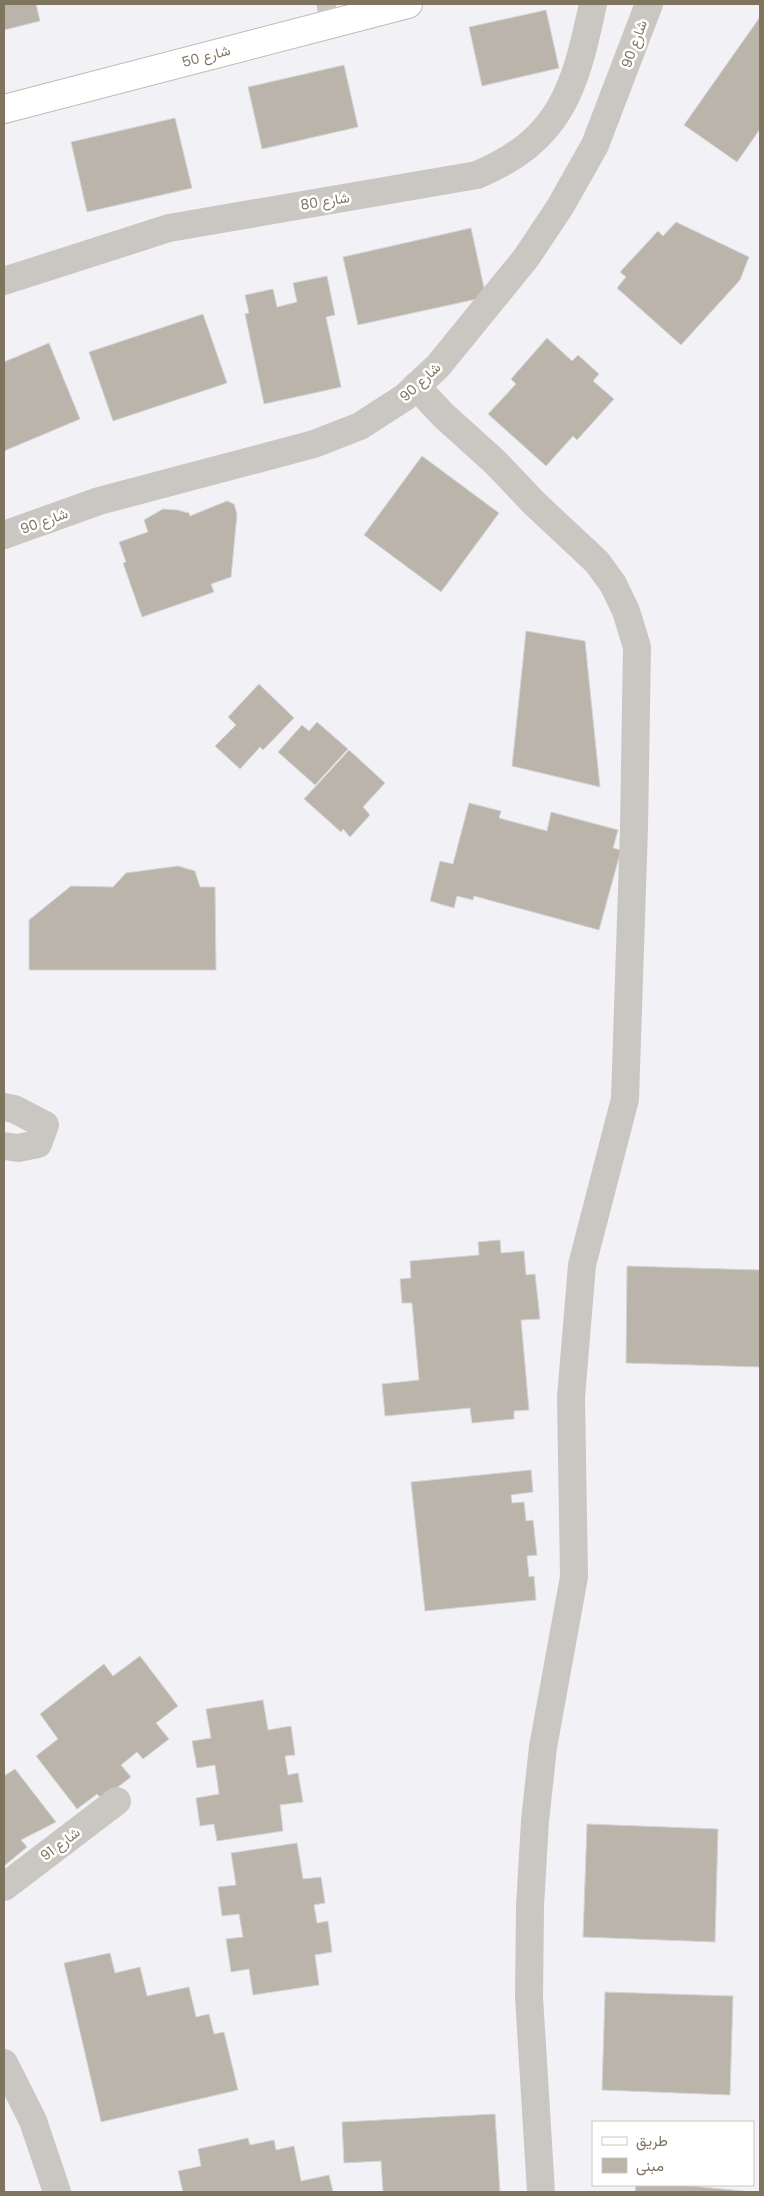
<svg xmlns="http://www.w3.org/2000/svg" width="764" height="2196" viewBox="0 0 764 2196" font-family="Poppins,Vazirmatn,sans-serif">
<rect width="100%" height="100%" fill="#f2f1f6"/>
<g fill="#bab4ab" stroke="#d5d4d7">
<polygon points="4,4 36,4 40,21 4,30"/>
<polygon points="546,10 559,68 482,86 469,27"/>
<polygon points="760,17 760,129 737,162 684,125"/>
<polygon points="344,65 358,127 262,149 248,87"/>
<polygon points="175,118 192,188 87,212 71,142"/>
<polygon points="676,222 749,257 740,280 681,345 617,288 626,277 620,272 658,231 663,236"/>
<polygon points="471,228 486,297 358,325 343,257"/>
<polygon points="327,276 335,315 326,317 341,387 264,404 245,314 249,313 245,295 273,289 277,307 297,302 293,283"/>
<polygon points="203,314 227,383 113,421 89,352"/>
<polygon points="547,338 572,361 578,355 599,374 593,381 614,399 577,440 573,436 546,466 488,414 516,384 511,379"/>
<polygon points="49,343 80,419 4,451 4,362"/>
<polygon points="422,456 499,513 441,592 364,535"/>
<polygon points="227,501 234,504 237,514 231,577 211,584 214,592 142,617 123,563 126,562 119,542 148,532 144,520 163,509 177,510 189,513 190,516"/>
<polygon points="526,631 585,641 600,787 512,766"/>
<polygon points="259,684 294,718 263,750 260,747 240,769 215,746 236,725 228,717"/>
<polygon points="317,722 348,749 315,785 278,752 302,725 309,731"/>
<polygon points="349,750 385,783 363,807 370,815 350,837 343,829 341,832 304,799"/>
<polygon points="469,803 501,811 499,818 547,831 551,812 618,830 613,848 621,850 599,930 474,896 473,900 457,896 454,908 430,901 440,861 453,864"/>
<polygon points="178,866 195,871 200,887 215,887 216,970 29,970 29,920 71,886 113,887 126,873"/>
<polygon points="500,1240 501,1253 524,1251 526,1275 535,1274 540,1319 521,1320 529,1410 514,1411 514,1419 472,1423 470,1408 385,1416 382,1384 419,1380 412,1303 402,1303 400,1279 411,1278 410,1261 479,1255 478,1242"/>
<polygon points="627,1266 760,1270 760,1367 626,1363"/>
<polygon points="531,1470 533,1492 511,1495 512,1503 524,1502 526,1521 533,1520 537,1555 527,1556 529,1577 534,1576 536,1600 425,1611 411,1482"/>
<polygon points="140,1656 178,1706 156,1723 169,1739 143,1759 137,1752 121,1765 131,1777 102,1799 97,1794 77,1809 36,1756 58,1739 40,1714 104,1664 113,1676"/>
<polygon points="263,1700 268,1730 291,1726 295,1755 285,1756 288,1775 298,1773 303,1802 280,1805 283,1831 217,1841 214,1824 200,1826 196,1798 219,1794 215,1765 197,1768 192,1741 211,1738 206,1709"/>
<polygon points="15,1769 56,1822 21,1840 27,1847 4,1866 4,1776"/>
<polygon points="587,1824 718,1829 715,1942 583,1937"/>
<polygon points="297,1843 303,1879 321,1877 325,1903 314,1905 317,1923 328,1921 332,1952 315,1955 319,1985 253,1995 249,1969 231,1972 226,1939 243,1937 239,1914 222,1916 218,1887 236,1885 231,1853"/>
<polygon points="110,1953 115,1973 140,1967 147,1996 189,1987 196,2017 209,2014 214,2034 224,2032 238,2090 101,2122 64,1963"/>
<polygon points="605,1992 733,1996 730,2095 602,2090"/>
<polygon points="495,2114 500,2192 383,2192 381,2161 344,2163 342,2122"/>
<polygon points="248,2138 250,2145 274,2140 276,2150 294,2146 301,2181 329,2175 333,2192 183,2192 178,2171 201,2166 198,2149"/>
<polygon points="636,2185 681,2185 753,2192 635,2192"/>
</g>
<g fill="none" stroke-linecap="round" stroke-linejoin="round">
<defs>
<polyline id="secondary" points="4,109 408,4"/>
</defs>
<use href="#secondary" stroke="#bebbb4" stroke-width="30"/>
<polyline stroke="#cac7c2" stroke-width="19" points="326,4 329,23"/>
<g stroke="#cac7c2" stroke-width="28">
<path d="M4,281L169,228L477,175C562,139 575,88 593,4"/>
<polyline points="416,386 443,415 495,462 534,503 597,562 613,584 626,611 637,647 634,828 625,1099 582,1265 571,1397 574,1577 543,1747 535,1821 530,1906 529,1997 541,2192"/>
<polyline points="4,535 99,501 314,444 360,426 405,397 438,366 526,258 560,207 595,145 649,4"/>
<polyline points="4,1107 14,1109 45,1125 38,1144 18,1148 4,1146"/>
<polyline points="4,1887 117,1801"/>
<polyline points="4,2063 33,2121 57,2192"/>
</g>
<use href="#secondary" stroke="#fff" stroke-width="28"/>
</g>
<g text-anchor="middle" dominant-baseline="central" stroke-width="5" stroke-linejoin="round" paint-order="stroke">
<g font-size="14" fill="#7f745d" stroke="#fff">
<text transform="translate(634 44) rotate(-70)">شارع 90</text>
<text transform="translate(206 56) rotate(-15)">شارع 50</text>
<text transform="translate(325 201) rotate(-9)">شارع 80</text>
<text transform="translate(420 382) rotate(-43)">شارع 90</text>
<text transform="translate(44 521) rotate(-20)">شارع 90</text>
<text transform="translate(60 1844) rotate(-37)">شارع 91</text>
</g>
</g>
<rect width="764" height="2196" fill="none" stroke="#7f745d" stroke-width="10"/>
<rect x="592" y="2121" width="162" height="65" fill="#ffffff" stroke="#ccc7be"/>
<rect x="602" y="2137" width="25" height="8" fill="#ffffff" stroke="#ccc7be"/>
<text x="636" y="2146" font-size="15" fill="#7f745d">طريق</text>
<rect x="602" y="2158" width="25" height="15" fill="#bab4ab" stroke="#ccc7be"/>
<text x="636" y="2171" font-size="15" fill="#7f745d">مبنى</text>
</svg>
